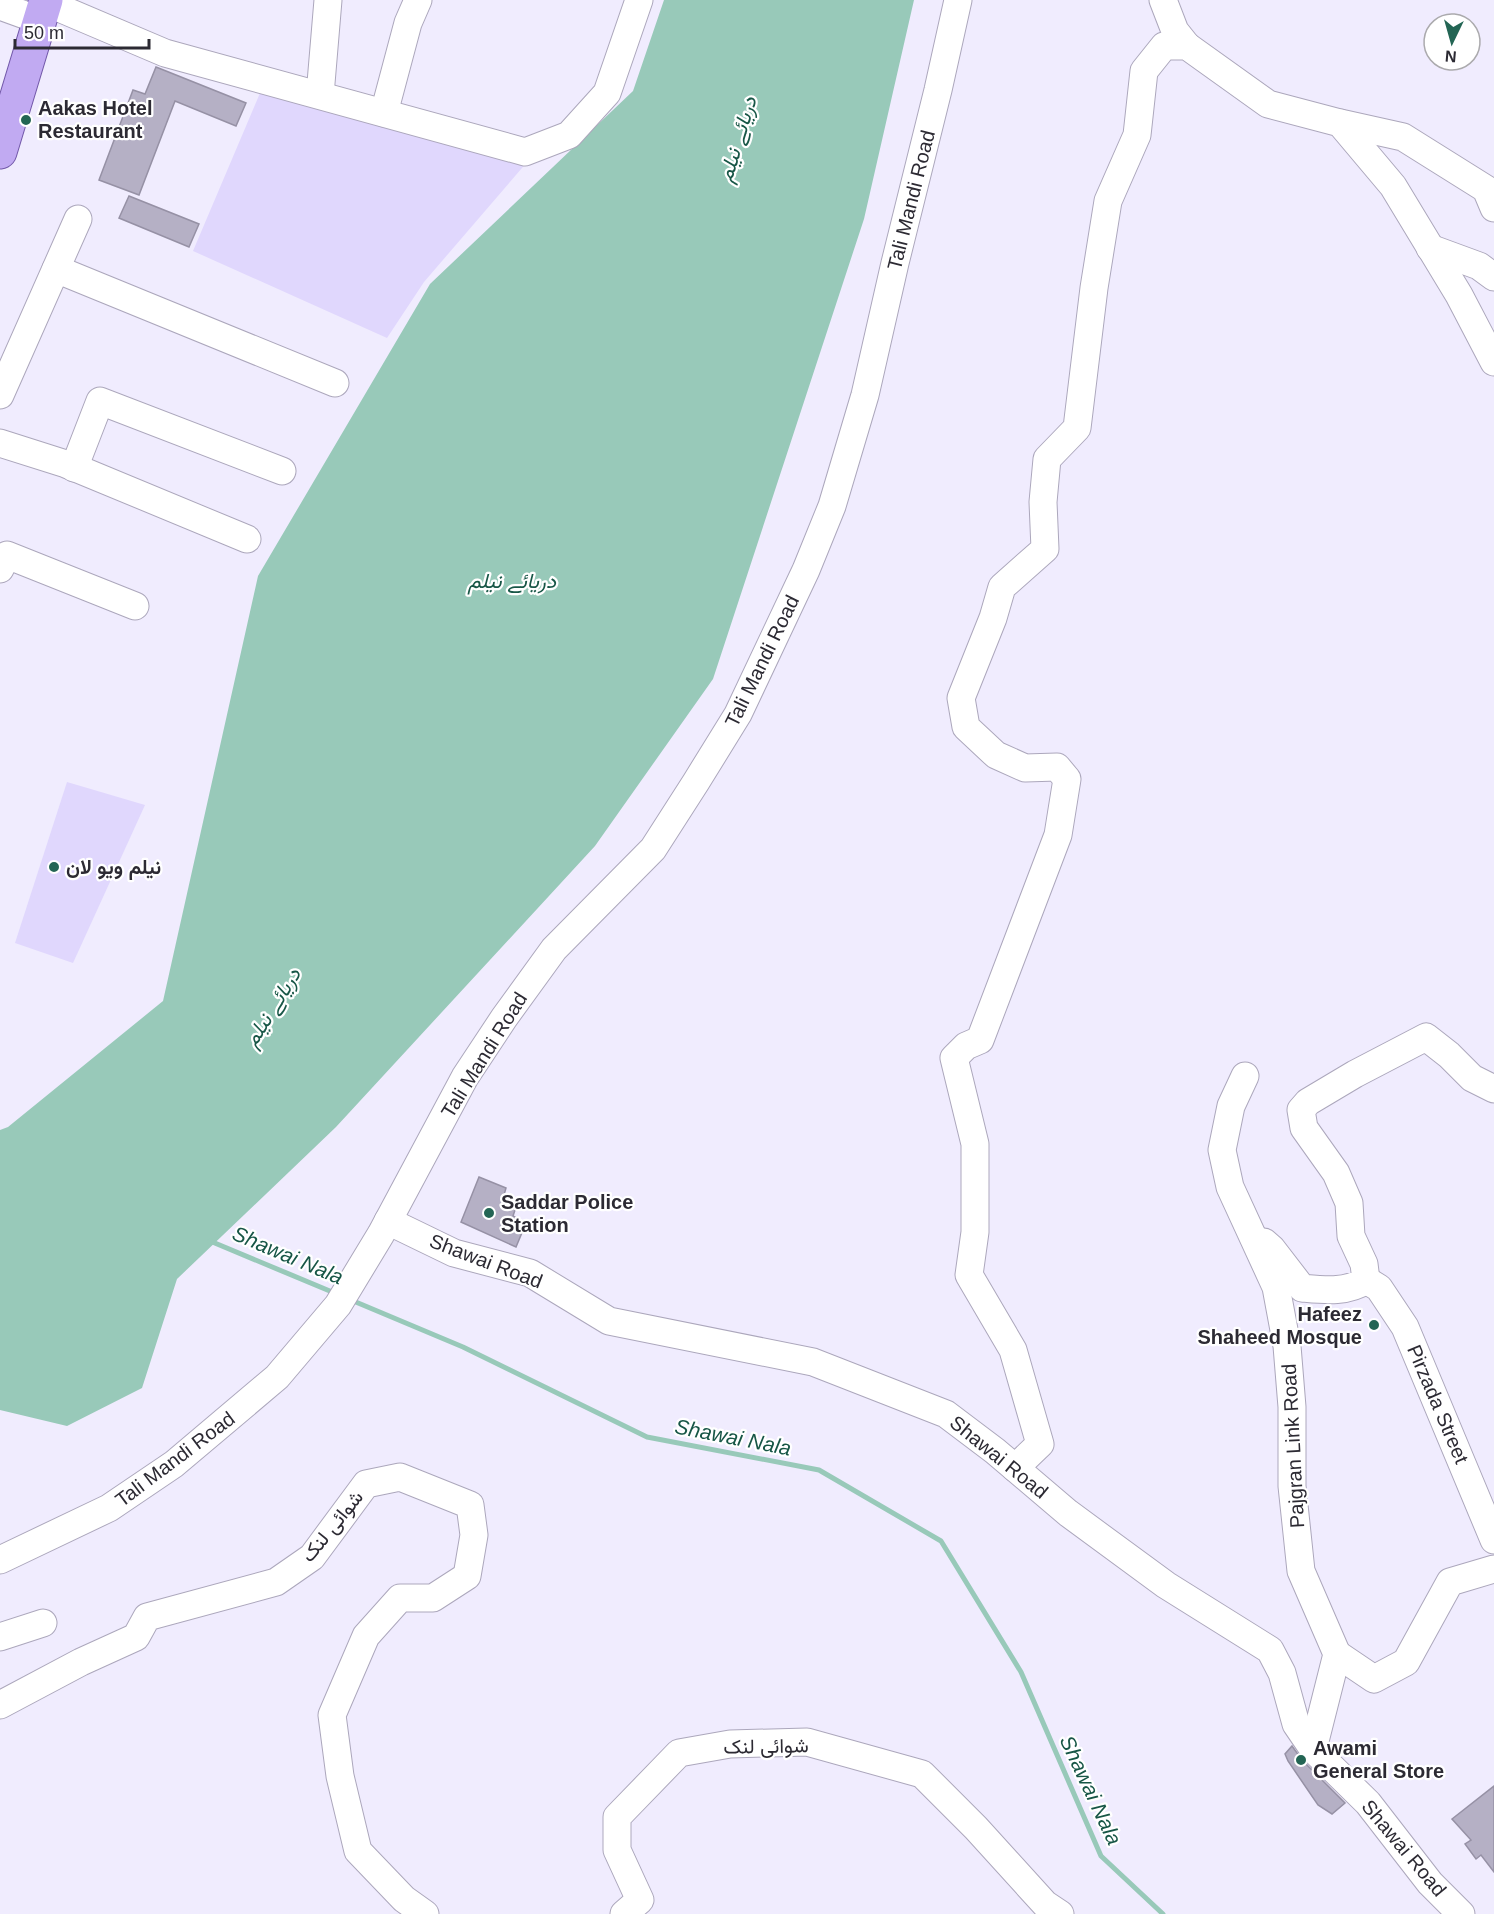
<svg xmlns="http://www.w3.org/2000/svg" width="1494" height="1914" viewBox="0 0 1494 1914" font-family="Helvetica,Vazirmatn,sans-serif">
<rect width="100%" height="100%" fill="#f0ecfe"/>
<g fill="#e0d7fd">
<polygon points="260,93 528,161 424,282 387,338 193,251"/>
<polygon points="67,782 145,805 73,963 15,943"/>
</g>
<polygon fill="#98c9b9" points="664,0 914,0 864,219 713,679 595,846 336,1127 177,1279 142,1388 67,1426 0,1410 0,1130 8,1127 163,1001 258,576 430,284 633,91"/>
<g fill="none" stroke-linecap="round" stroke-linejoin="round">
<g stroke="#98c9b9" stroke-width="5">
<polyline points="210,1241 337,1294"/>
<polyline points="351,1300 463,1347 647,1437 819,1470 941,1541 1021,1672 1101,1856 1163,1914"/>
</g>
</g>
<g fill="#b5b0c5" stroke="#9691a5" stroke-width="1.5">
<polygon points="156,67 246,103 236,126 175,101 139,195 99,180 133,90 145,94"/>
<polygon points="129,196 199,224 189,247 119,218"/>
<polygon points="479,1177 506,1188 504,1195 512,1201 510,1206 515,1210 513,1216 526,1223 516,1247 461,1222"/>
<polygon points="1292,1746 1302,1760 1345,1803 1332,1814 1318,1805 1288,1761 1285,1754"/>
<polygon points="1494,1786 1494,1872 1481,1855 1476,1859 1465,1844 1471,1840 1452,1819"/>
</g>
<g fill="none" stroke-linecap="round" stroke-linejoin="round">
<defs>
<g id="minor">
<polyline points="1163,0 1175,31 1187,46"/>
<polyline points="45,2 165,53 525,152 569,135 607,93 639,0"/>
<polyline points="0,6 39,20"/>
<polyline points="320,95 328,0"/>
<polyline points="384,113 408,23 418,0"/>
<polyline points="1340,123 1403,137 1486,189 1494,208"/>
<polyline points="1430,248 1479,266 1494,277"/>
<polyline points="56,269 335,383"/>
<polyline points="0,395 78,219"/>
<polyline points="0,443 66,464 247,539"/>
<polyline points="74,468 100,401 282,471"/>
<polyline points="0,569 7,555 135,606"/>
<polyline points="1245,1076 1231,1106 1222,1150 1230,1187 1276,1287 1287,1346 1292,1407 1292,1486 1301,1571 1337,1654 1313,1749"/>
<polyline points="388,1221 454,1253 530,1273 609,1321 813,1362 946,1414 995,1451 1068,1513 1166,1585 1270,1650 1282,1673 1296,1724 1313,1749 1368,1803 1430,1883 1461,1914"/>
<path d="M1264,1242L1272,1249L1302,1288C1324,1290 1347,1293 1366,1280L1364,1264L1351,1236L1349,1203L1336,1173L1304,1128L1301,1110L1308,1102L1355,1074L1426,1037L1449,1055L1472,1078L1494,1089"/>
<polyline points="1366,1280 1379,1288 1405,1327 1494,1540"/>
<polyline points="1015,1468 1040,1444 1013,1350 969,1275 975,1232 975,1144 954,1058 966,1046 980,1040 1058,835 1067,779 1057,767 1025,768 996,755 966,727 961,698 993,618 1002,587 1045,549 1043,502 1047,459 1077,428 1094,288 1108,201 1137,135 1144,71 1164,46 1187,46 1268,104 1340,123 1393,186 1459,295 1494,362"/>
<polyline points="0,1560 109,1508 174,1464 277,1377 338,1305 381,1234 465,1077 504,1018 554,949 653,849 696,782 738,714 806,570 832,506 865,395 895,263 938,90 958,0"/>
<polyline points="0,1637 43,1623"/>
<polyline points="1337,1654 1374,1679 1406,1662 1450,1582 1494,1569"/>
<polyline points="0,1705 81,1662 136,1637 147,1617 276,1582 312,1557 366,1484 400,1477 470,1505 474,1535 467,1576 433,1598 400,1598 366,1636 332,1715 340,1776 358,1851 404,1899 425,1914"/>
<polyline points="624,1914 640,1900 617,1850 617,1817 679,1753 730,1744 807,1742 922,1774 976,1828 1045,1904 1060,1914"/>
</g>
<polyline id="major" points="0,152 46,0"/>
</defs>
<use href="#minor" stroke="#aca7bc" stroke-width="29"/>
<use href="#major" stroke="#7258a9" stroke-width="35"/>
<use href="#minor" stroke="#fff" stroke-width="27"/>
<use href="#major" stroke="#c1aaf2" stroke-width="33"/>
</g>
<g fill="#236554" stroke="#fff" stroke-width="2">
<circle cx="26" cy="120" r="6"/>
<circle cx="54" cy="867" r="6"/>
<circle cx="489" cy="1213" r="6"/>
<circle cx="1374" cy="1325" r="6"/>
<circle cx="1301" cy="1760" r="6"/>
</g>
<g text-anchor="middle" dominant-baseline="central" stroke-width="4.5" stroke-linejoin="round" paint-order="stroke">
<g font-size="20" font-weight="bold" fill="#2c2a33" stroke="#fff" text-anchor="start">
<text x="38" y="108">Aakas Hotel<tspan x="38" dy="23">Restaurant</tspan></text>
<text x="66" y="867">نیلم ویو لان</text>
<text x="501" y="1202">Saddar Police<tspan x="501" dy="23">Station</tspan></text>
<text x="1362" y="1314" text-anchor="end">Hafeez<tspan x="1362" dy="23">Shaheed Mosque</tspan></text>
<text x="1313" y="1748">Awami<tspan x="1313" dy="23">General Store</tspan></text>
</g>
<g font-size="20" fill="#2c2a33" stroke="#fff">
<text transform="translate(911 200) rotate(-76)">Tali Mandi Road</text>
<text transform="translate(762 661) rotate(-64)">Tali Mandi Road</text>
<text transform="translate(484 1055) rotate(-58)">Tali Mandi Road</text>
<text transform="translate(486 1261) rotate(21)">Shawai Road</text>
<text transform="translate(1438 1404) rotate(67)">Pirzada Street</text>
<text transform="translate(1293 1446) rotate(-93)">Pajgran Link Road</text>
<text transform="translate(999 1457) rotate(39)">Shawai Road</text>
<text transform="translate(175 1459) rotate(-37)">Tali Mandi Road</text>
<text transform="translate(332 1526) rotate(-51)">شوائی لنک</text>
<text transform="translate(766 1746) rotate(-1)">شوائی لنک</text>
<text transform="translate(1404 1848) rotate(50)">Shawai Road</text>
</g>
<g font-size="21" font-style="italic" fill="#175646" stroke="#fff">
<text transform="translate(737 139) rotate(-73)">دریائے نیلم</text>
<text x="512" y="580">دریائے نیلم</text>
<text transform="translate(272 1007) rotate(-58)">دریائے نیلم</text>
<text transform="translate(288 1255) rotate(23)">Shawai Nala</text>
<text transform="translate(733 1437) rotate(11)">Shawai Nala</text>
<text transform="translate(1091 1790) rotate(65)">Shawai Nala</text>
</g>
</g>
<g transform="translate(1452 42) rotate(185)"><circle r="28" fill="#ffffff" stroke="#abaaad" stroke-width="1.5"/>
<path d="M0-4.5L10 22L0 15L-10 22Z" fill="#236554"/>
<text y="-9" font-size="16" font-weight="bold" text-anchor="middle" fill="#2c2a33">N</text>
</g>
<path d="M15 39v9h134v-9" fill="none" stroke="#2c2a33" stroke-width="3"/>
<text x="24" y="39" font-size="18" fill="#2c2a33" stroke="#ffffff" stroke-width="4.5" paint-order="stroke">50 m</text>
</svg>
